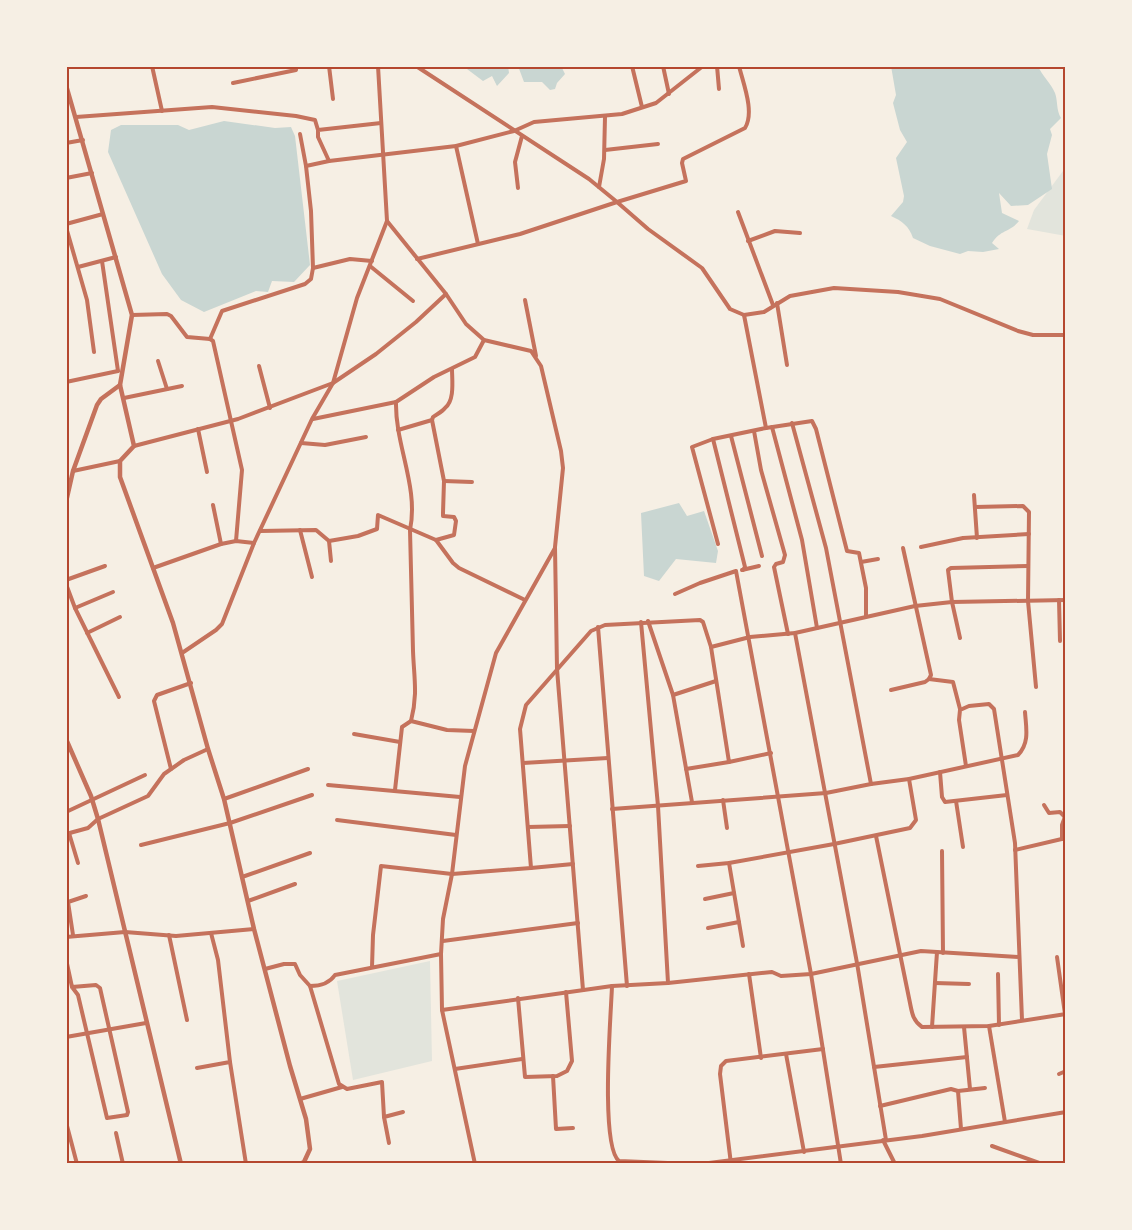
<svg xmlns="http://www.w3.org/2000/svg" width="1132" height="1230" viewBox="0 0 1132 1230" font-family="Spectral,serif">
<rect width="100%" height="100%" fill="#f6efe4"/>
<g fill="#e2e4dc">
<polygon points="1066,167 1066,236 1027,229 1034,210"/>
<polygon points="430,961 432,1061 353,1080 337,981"/>
</g>
<g fill="#c9d6d2">
<polygon points="441,66 508,66 509,73 497,86 492,76 483,81 467,69 456,66"/>
<polygon points="518,66 561,66 565,74 557,83 555,89 550,90 542,82 524,82"/>
<path d="M891,66H1038C1042,76 1051,83 1055,93C1058,101 1056,110 1061,118L1050,129L1052,135L1047,154L1052,189L1028,205L1011,206L999,193L1002,213L1019,221C1009,233 1001,229 992,243L999,249L983,252L968,251L960,254L930,246L913,238C909,226 902,221 891,216L903,202L904,196L896,158L907,142L900,130L893,103L896,95Z"/>
<polygon points="224,121 275,128 291,127 295,136 310,265 294,282 272,281 268,292 256,291 204,312 181,300 162,274 108,152 111,130 121,125 178,125 189,130"/>
<polygon points="679,503 687,516 704,511 718,551 716,563 676,559 659,581 644,576 641,513"/>
</g>
<g fill="none" stroke-linecap="round" stroke-linejoin="round">
<g stroke="#c5725c" stroke-width="4">
<polyline points="152,66 162,111"/>
<polyline points="329,66 333,99"/>
<path d="M416,66L589,179L617,202L686,181L682,163L683,159L745,128C755,112 743,83 739,66"/>
<polyline points="632,66 642,107"/>
<polyline points="663,66 669,94"/>
<polyline points="717,66 719,89"/>
<polyline points="233,83 296,70 296,66"/>
<polyline points="76,117 212,107 296,116 315,120 318,130"/>
<polyline points="300,134 306,166"/>
<polyline points="66,143 83,140"/>
<polyline points="456,146 478,244"/>
<polyline points="605,150 658,144"/>
<polyline points="329,161 318,137 318,130 381,123"/>
<polyline points="66,178 92,173"/>
<polyline points="599,187 604,159 605,117"/>
<polyline points="518,188 515,162 522,136"/>
<polyline points="738,212 773,305"/>
<polyline points="387,221 446,294 466,324 484,340 531,351 541,366 561,451 563,468 555,547 557,669 583,990"/>
<polyline points="66,224 103,214"/>
<polyline points="66,227 87,300 94,352"/>
<polyline points="748,241 775,231 800,233"/>
<polyline points="417,259 520,234 617,202 648,229 702,268 730,309 744,315 764,312 790,296 834,288 898,292 940,299 1018,331 1033,335 1066,335"/>
<polyline points="102,261 118,371"/>
<polyline points="370,266 413,301"/>
<polyline points="78,267 116,257"/>
<polyline points="313,268 350,259 372,261"/>
<polyline points="525,300 536,356"/>
<polyline points="777,303 787,365"/>
<polyline points="132,315 167,314 171,316 187,337 210,339 213,341 242,470 236,541"/>
<polyline points="744,315 766,428"/>
<polyline points="210,339 222,311 305,284 311,279 313,268 311,211 306,166 329,161 456,146 514,131 534,122 622,114 656,103 703,66"/>
<polyline points="158,361 167,389"/>
<polyline points="259,366 270,408"/>
<polyline points="66,382 118,371"/>
<polyline points="124,398 182,386"/>
<polyline points="313,419 396,402"/>
<polyline points="432,420 444,481 443,513 443,516 454,517 456,521 454,535 436,540"/>
<polyline points="772,427 802,540 817,628"/>
<polyline points="198,429 207,472"/>
<path d="M398,430L432,420L433,417C437,414 442,412 445,408C455,400 452,380 452,369"/>
<polyline points="754,431 761,470 785,555 783,562 776,564 774,567 788,634"/>
<polyline points="731,436 762,556"/>
<polyline points="713,439 745,567 743,570"/>
<polyline points="301,443 325,445 366,437"/>
<polyline points="134,446 238,419 333,383 376,354 416,322 446,294"/>
<polyline points="73,471 120,461"/>
<polyline points="444,481 472,482"/>
<polyline points="974,495 977,538"/>
<polyline points="213,505 221,544"/>
<polyline points="975,507 1023,506 1029,512 1028,601 1036,687"/>
<polyline points="300,530 312,577"/>
<polyline points="260,531 316,530 329,541 331,561"/>
<polyline points="329,541 358,536 377,529 378,515 436,540 453,563 459,568 525,600"/>
<polyline points="718,544 692,447 713,439 766,428 812,421 816,429 847,551 859,553 866,588 866,616"/>
<polyline points="921,547 963,538 1029,534"/>
<polyline points="861,562 878,559"/>
<polyline points="153,568 221,544 236,541 254,543"/>
<polyline points="742,570 759,566"/>
<polyline points="66,580 105,566"/>
<polyline points="66,584 75,608 119,697"/>
<polyline points="675,594 700,583 736,571 811,974 841,1164"/>
<polyline points="1059,600 1060,641"/>
<polyline points="75,608 113,592"/>
<polyline points="648,621 673,695 692,802"/>
<polyline points="641,622 658,806 668,983"/>
<polyline points="598,627 627,986"/>
<polyline points="87,633 120,617"/>
<polyline points="795,633 857,963 886,1140"/>
<polyline points="960,638 952,602 948,570 951,568 1028,566"/>
<polyline points="711,647 750,637 795,633 915,606 952,602 1066,600"/>
<polyline points="182,653 216,630 222,624 254,543 312,419 333,383 357,298 387,221 378,66"/>
<polyline points="929,679 953,682 960,709"/>
<polyline points="891,690 925,682 929,679 931,675 903,548"/>
<polyline points="673,695 716,681"/>
<path d="M474,731L447,730L411,721C418,694 414,678 413,651C412,611 411,570 410,530C419,487 395,445 396,402L434,377L475,357L484,340"/>
<polyline points="354,734 400,742"/>
<polyline points="523,763 608,758"/>
<polyline points="966,766 959,720 960,710 969,706 989,704 994,709 1015,843 1022,1020"/>
<polyline points="171,769 154,701 157,695 191,683"/>
<polyline points="686,769 729,762"/>
<polyline points="940,772 942,797 945,802 1007,795"/>
<path d="M871,784L909,779L1018,755C1030,743 1026,727 1025,712"/>
<polyline points="328,785 460,797"/>
<polyline points="395,790 402,727 411,721"/>
<polyline points="224,799 308,769"/>
<polyline points="723,800 727,828"/>
<polyline points="956,801 963,847"/>
<polyline points="1044,805 1049,813 1060,812 1064,816"/>
<polyline points="612,809 826,793 871,784 826,548 792,423"/>
<polyline points="66,812 145,775"/>
<polyline points="337,820 456,835"/>
<polyline points="528,827 570,826"/>
<polyline points="69,833 78,863"/>
<polyline points="66,834 88,828 98,819 148,796 164,774 184,760 208,749"/>
<path d="M876,836L910,1003C912,1013 913,1021 922,1027L989,1026L1066,1014"/>
<polyline points="1062,839 1062,825 1066,814"/>
<polyline points="141,845 230,823 312,795"/>
<polyline points="1015,850 1066,838"/>
<polyline points="942,851 943,953"/>
<polyline points="729,863 743,946"/>
<polyline points="698,866 729,863 834,844 910,828 916,820 909,779"/>
<polyline points="531,868 573,864"/>
<polyline points="242,877 310,853"/>
<polyline points="705,899 734,893"/>
<polyline points="248,901 295,884"/>
<polyline points="708,928 739,922"/>
<polyline points="73,935 68,902 86,896"/>
<polyline points="169,935 187,1020"/>
<polyline points="66,937 125,932 176,936 254,929"/>
<polyline points="443,941 578,923"/>
<polyline points="1057,957 1065,1014"/>
<polyline points="66,959 72,987 78,995 107,1118 127,1115 128,1112 100,988 96,985 72,987"/>
<polyline points="372,967 373,935 381,866 452,874 531,868 520,729 526,705 591,631 605,625 700,620 703,622 711,647 729,762 771,753"/>
<path d="M265,969L284,964H295L300,975L310,986C320,986 329,984 335,975L441,954"/>
<polyline points="749,974 761,1058"/>
<polyline points="998,974 999,1025"/>
<polyline points="935,983 969,984"/>
<polyline points="310,986 339,1084 347,1089 382,1082 384,1117"/>
<path d="M612,986C611,1015 600,1146 619,1161L692,1164"/>
<polyline points="518,998 525,1077 557,1076 567,1071 572,1061 566,992"/>
<polyline points="442,1010 612,986 668,983 772,972 781,976 811,974 921,951 1019,957"/>
<polyline points="989,1026 1005,1122"/>
<polyline points="932,1027 937,952"/>
<polyline points="964,1027 970,1089"/>
<polyline points="66,1037 146,1023"/>
<polyline points="786,1054 804,1152"/>
<polyline points="230,1062 246,1164"/>
<polyline points="874,1067 967,1057"/>
<polyline points="197,1068 230,1062 218,960 211,933"/>
<polyline points="455,1069 522,1059"/>
<polyline points="1059,1074 1066,1071"/>
<polyline points="553,1076 556,1129 573,1128"/>
<polyline points="958,1091 985,1088"/>
<polyline points="300,1099 342,1087"/>
<polyline points="880,1106 951,1089 958,1091 961,1129"/>
<polyline points="66,1122 77,1164"/>
<polyline points="116,1133 123,1164"/>
<polyline points="883,1140 895,1164"/>
<polyline points="389,1143 384,1117 403,1112"/>
<polyline points="992,1146 1042,1164"/>
<polyline points="709,1163 922,1136 1066,1112"/>
<polyline points="475,1164 442,1010 441,954 443,919 452,874 465,766 496,653 555,548"/>
<polyline points="731,1164 720,1074 721,1066 726,1061 823,1049"/>
</g>
<g stroke="#c5725c" stroke-width="4.5">
<polyline points="66,85 132,315 120,385 134,446 120,461 120,477 173,623 208,749 224,799 254,929 290,1066 306,1119 310,1149 304,1162 300,1164"/>
<polyline points="66,502 73,471 97,405 101,399 120,385"/>
<polyline points="66,739 91,796 98,819 181,1164"/>
</g>
</g>
<rect width="1132" height="1230" fill="none" stroke="#f6efe4" stroke-width="135"/>
<rect x="68" y="68" width="996" height="1094" fill="none" stroke="#b5482f" stroke-width="2"/>
</svg>
